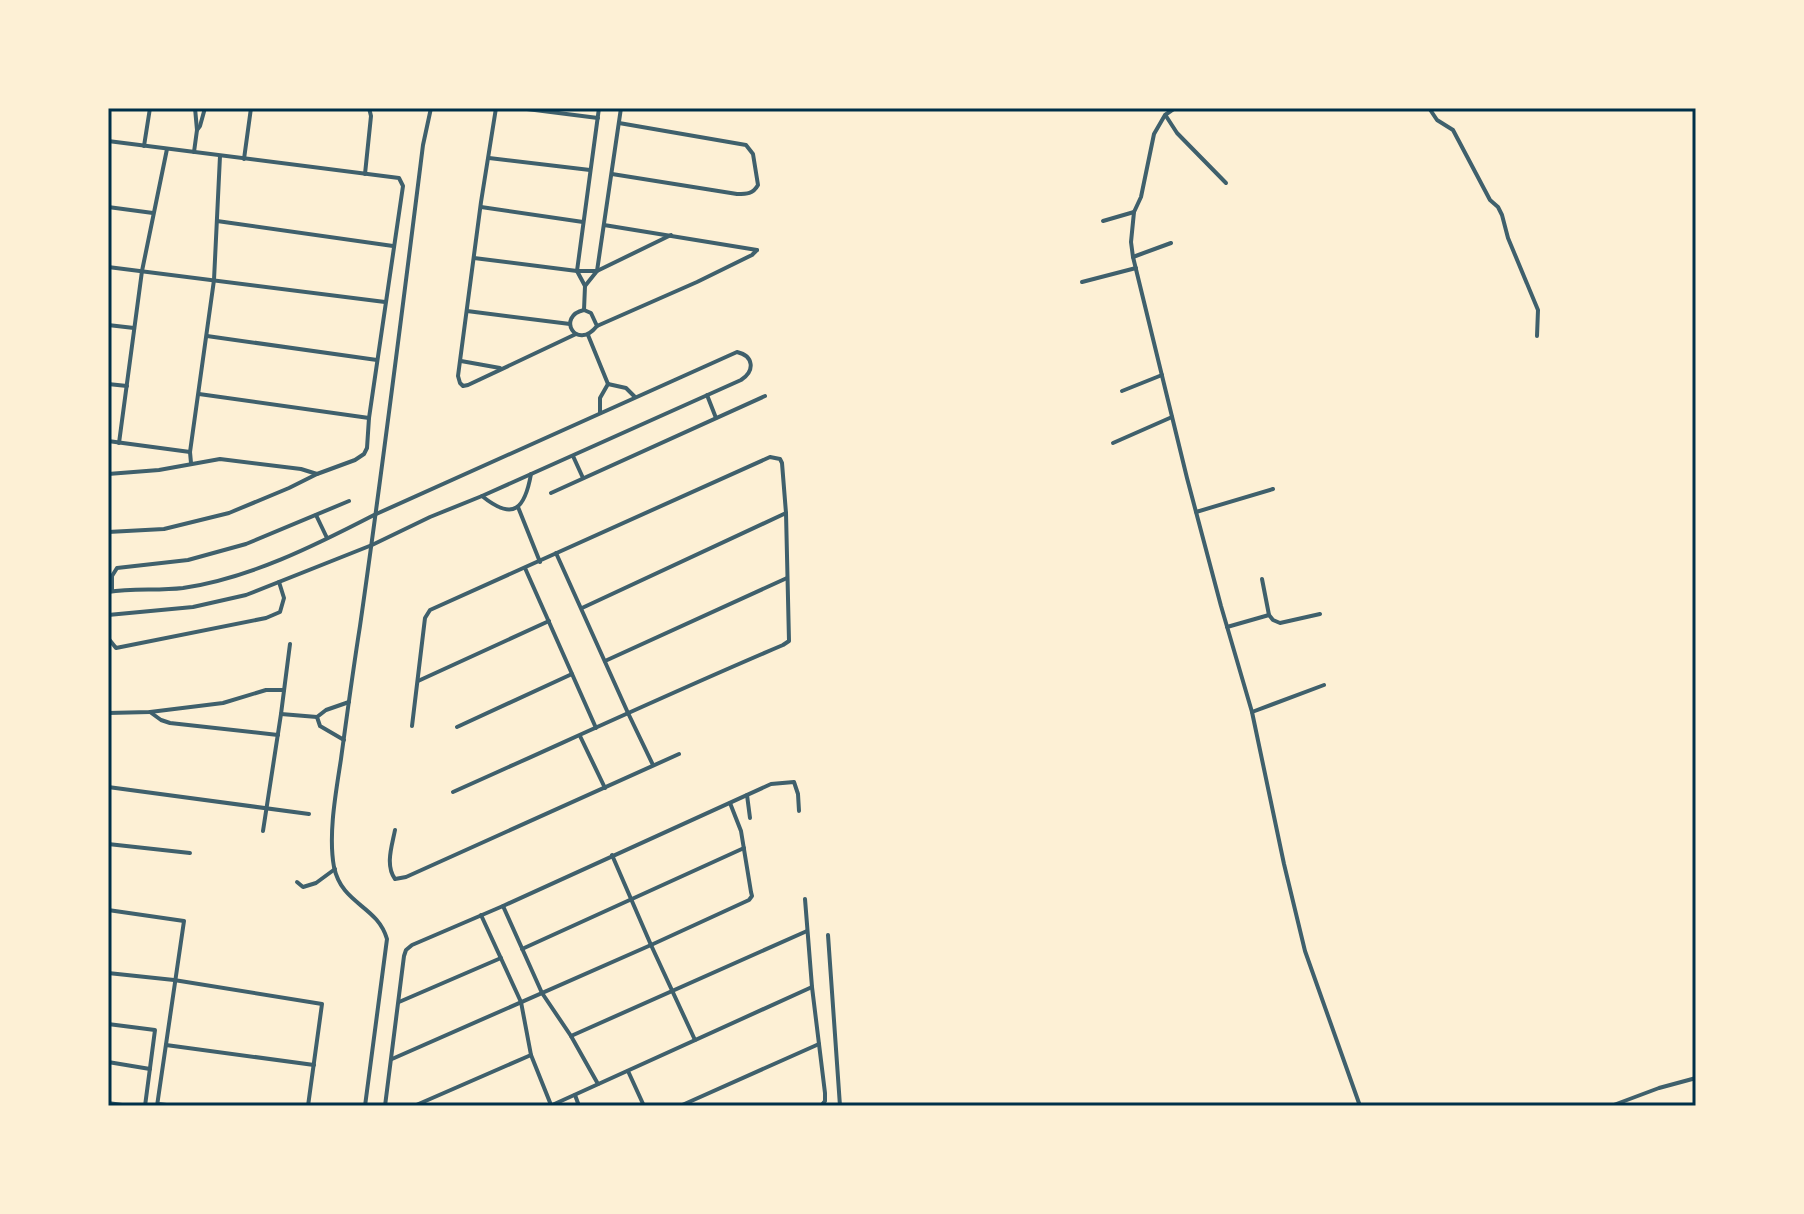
<svg xmlns="http://www.w3.org/2000/svg" width="1804" height="1214" viewBox="0 0 1804 1214" font-family="Cabin,sans-serif">
<rect width="100%" height="100%" fill="#fdf0d5"/>
<g fill="none" stroke-linecap="round" stroke-linejoin="round">
<g stroke="#3f606c" stroke-width="4">
<polyline points="496,108 481,202 458,376 460,383 463,386 468,385 576,334"/>
<polyline points="519,108 598,118"/>
<polyline points="1175,108 1165,115 1154,134 1141,197 1134,212 1131,242 1133,257 1187,478 1221,606 1252,712 1284,864 1305,951 1360,1106"/>
<polyline points="1429,108 1437,120 1453,130 1490,200 1498,207 1502,215 1508,238 1538,310 1537,336"/>
<polyline points="1166,116 1177,133 1226,183"/>
<polyline points="197,130 200,126 205,108"/>
<polyline points="108,141 399,178 403,186 369,418 367,448 364,454 355,460 317,474 289,488 229,513 164,529 108,532"/>
<polyline points="144,146 150,108"/>
<polyline points="194,152 197,130 195,108"/>
<polyline points="489,158 590,170"/>
<polyline points="244,159 251,108"/>
<polyline points="365,174 371,116 369,108"/>
<path d="M612,174L737,194C747,194 753,194 758,185L753,154L746,145L619,123"/>
<polyline points="108,207 153,213"/>
<polyline points="481,207 583,222"/>
<polyline points="217,221 393,246"/>
<polyline points="1103,221 1134,212"/>
<polyline points="604,225 757,250"/>
<polyline points="1133,257 1171,243"/>
<polyline points="474,258 577,271 597,271 671,235"/>
<polyline points="108,267 385,302"/>
<polyline points="1082,282 1136,268"/>
<polyline points="585,286 597,271 621,108"/>
<polyline points="584,310 585,286 577,271 599,108"/>
<path d="M584,310L591,313L597,326C576,352 556,316 584,310Z"/>
<polyline points="467,311 570,324"/>
<polyline points="108,325 134,328"/>
<polyline points="597,326 697,282 752,255 757,250"/>
<polyline points="588,335 608,384"/>
<polyline points="207,336 377,360"/>
<polyline points="461,361 500,368"/>
<polyline points="108,384 127,386"/>
<polyline points="608,384 626,388 635,397"/>
<polyline points="1122,391 1162,375"/>
<polyline points="199,394 369,418"/>
<polyline points="707,395 716,418"/>
<polyline points="600,413 600,398 608,384"/>
<polyline points="108,441 190,452"/>
<polyline points="119,443 142,271 167,149"/>
<polyline points="1113,443 1172,417"/>
<polyline points="573,456 583,478"/>
<polyline points="191,463 190,452 214,280 220,156"/>
<polyline points="108,474 159,470 220,459 301,469 317,474"/>
<polyline points="551,493 765,396"/>
<path d="M482,496C514,522 525,508 531,474"/>
<polyline points="518,507 540,562"/>
<polyline points="1196,512 1273,489"/>
<polyline points="316,515 327,538"/>
<polyline points="556,553 628,713 653,765"/>
<polyline points="525,568 596,728"/>
<polyline points="1262,579 1269,615"/>
<polyline points="112,591 112,576 117,568 188,560 246,544 349,501"/>
<path d="M108,592C133,588 158,591 183,588C250,578 314,546 374,515L737,352C754,356 755,371 741,380L482,496L430,517L372,545L246,595L193,607L108,615"/>
<polyline points="582,608 786,513"/>
<polyline points="1227,627 1269,615 1273,620 1280,623 1320,614"/>
<polyline points="108,638 116,648 266,618 280,612 284,598 279,582"/>
<polyline points="605,661 787,578"/>
<polyline points="418,681 549,621"/>
<polyline points="150,712 161,720 170,723 278,735"/>
<polyline points="1252,712 1324,685"/>
<polyline points="108,713 150,712 223,703 266,690 284,690"/>
<polyline points="281,714 317,717"/>
<path d="M412,726L425,618L430,610L770,457L780,459L782,463L786,513L789,641L783,645C672,692 563,743 453,792"/>
<polyline points="457,727 572,674"/>
<polyline points="580,736 605,788"/>
<polyline points="344,740 320,726 317,717 326,710 349,702"/>
<polyline points="108,787 309,814"/>
<polyline points="747,795 750,818"/>
<path d="M395,830C392,846 385,865 395,879L406,877L679,754"/>
<polyline points="263,831 281,714 290,644"/>
<polyline points="108,844 190,853"/>
<polyline points="612,855 651,945 695,1040"/>
<polyline points="297,882 303,887 316,883 335,869"/>
<polyline points="805,899 812,987 825,1093 825,1101 821,1106"/>
<polyline points="503,906 542,993 571,1036 598,1084"/>
<polyline points="108,910 184,921 157,1106"/>
<polyline points="481,915 521,1002 531,1055 551,1105"/>
<polyline points="828,935 840,1106"/>
<polyline points="522,949 744,848"/>
<polyline points="108,973 174,980 322,1004 308,1106"/>
<polyline points="399,1002 501,958"/>
<polyline points="108,1024 155,1030 145,1106"/>
<polyline points="571,1036 807,931"/>
<polyline points="166,1045 314,1065"/>
<polyline points="392,1059 651,945 749,900 752,896 751,892 741,831 730,803"/>
<polyline points="108,1062 150,1069"/>
<polyline points="628,1071 644,1106"/>
<polyline points="575,1095 579,1106"/>
<polyline points="108,1103 129,1106"/>
<polyline points="158,1104 175,1106"/>
<path d="M365,1106L387,939C377,905 342,905 334,867C328,834 336,792 341,759C347,715 353,670 360,626C383,466 403,305 423,145L431,108"/>
<polyline points="385,1106 404,956 406,950 412,945 503,906 771,784 794,782 798,794 799,811"/>
<polyline points="414,1106 531,1055"/>
<polyline points="550,1106 812,987"/>
<polyline points="680,1106 819,1044"/>
<polyline points="1611,1106 1659,1088 1696,1078"/>
</g>
</g>
<rect width="1804" height="1214" fill="none" stroke="#fdf0d5" stroke-width="220"/>
<rect x="110" y="110" width="1584" height="994" fill="none" stroke="#003049" stroke-width="3"/>
</svg>
